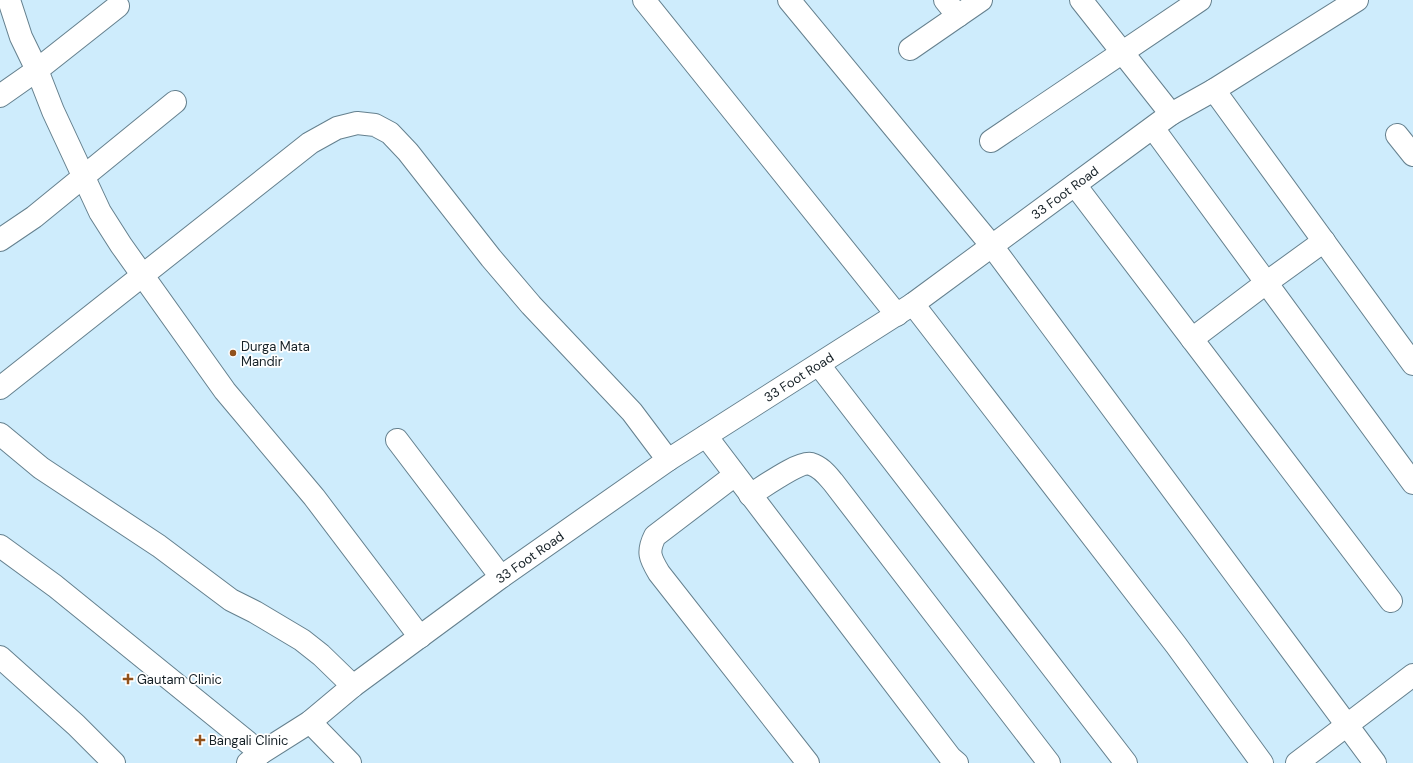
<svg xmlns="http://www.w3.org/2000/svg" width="1413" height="763" viewBox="0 0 1413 763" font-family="'DM Sans',sans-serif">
<rect width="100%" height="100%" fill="#ceecfc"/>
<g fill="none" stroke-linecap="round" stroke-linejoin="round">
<defs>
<g id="minor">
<polyline points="9,0 21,37 37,70 53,111 100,212 121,245 225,391 314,497 420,637"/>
<polyline points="644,0 897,315"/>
<polyline points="789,0 992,246 1375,763"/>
<polyline points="945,0 958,16"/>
<polyline points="1081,0 1171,114"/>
<polyline points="910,49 981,0"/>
<polyline points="1214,90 1413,364"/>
<polyline points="0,96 37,70 118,6"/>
<polyline points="1153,128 1413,483"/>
<polyline points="1397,135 1413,155"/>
<polyline points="991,141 1200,0"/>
<polyline points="1075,185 1391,601"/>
<polyline points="0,240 34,217 175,102"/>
<polyline points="913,304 1176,645 1262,763"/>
<polyline points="1192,339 1266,283 1324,241"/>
<polyline points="819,365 1126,763"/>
<polyline points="0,388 310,143 337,128 357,123 375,125 390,133 408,152 491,258 531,305 632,412 668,460"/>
<polyline points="0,434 41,468 159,546 231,600 255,612 302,640 321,655 353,686"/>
<polyline points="706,436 950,757 957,763"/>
<polyline points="397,440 501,577"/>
<path d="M735,475L655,536C647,552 650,558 659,573L808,763"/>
<path d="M750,495C762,488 799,461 811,464C821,467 827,475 833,482L1049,763"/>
<polyline points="0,546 55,586 261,753"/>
<polyline points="0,657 76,725 114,763"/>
<polyline points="310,722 350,763"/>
<path id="s1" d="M248,763L261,753L310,722L353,686L501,577L668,460L913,304L1171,114L1214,90L1357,0"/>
<polyline points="1297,763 1413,675"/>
</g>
</defs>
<use href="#minor" stroke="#65808e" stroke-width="24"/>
<use href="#minor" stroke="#fff" stroke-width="22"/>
</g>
<g fill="#91511b" stroke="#fff" stroke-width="1.5">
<circle cx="233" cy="353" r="4"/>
<path d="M126 673h4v4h4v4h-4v4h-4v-4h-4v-4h4z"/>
<path d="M198 734h4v4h4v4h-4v4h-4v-4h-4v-4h4z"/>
</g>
<g text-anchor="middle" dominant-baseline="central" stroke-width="3.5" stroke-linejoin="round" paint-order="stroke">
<g font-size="13" fill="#162127" stroke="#fff">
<text stroke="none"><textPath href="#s1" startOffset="997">33 Foot Road</textPath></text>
<text stroke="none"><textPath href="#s1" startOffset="673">33 Foot Road</textPath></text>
<text stroke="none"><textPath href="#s1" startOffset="349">33 Foot Road</textPath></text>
</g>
<g font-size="13" fill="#162127" stroke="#fff" text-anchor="start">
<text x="241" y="346">Durga Mata<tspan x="241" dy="15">Mandir</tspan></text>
<text x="137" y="679">Gautam Clinic</text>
<text x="209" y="740">Bangali Clinic</text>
</g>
</g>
</svg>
